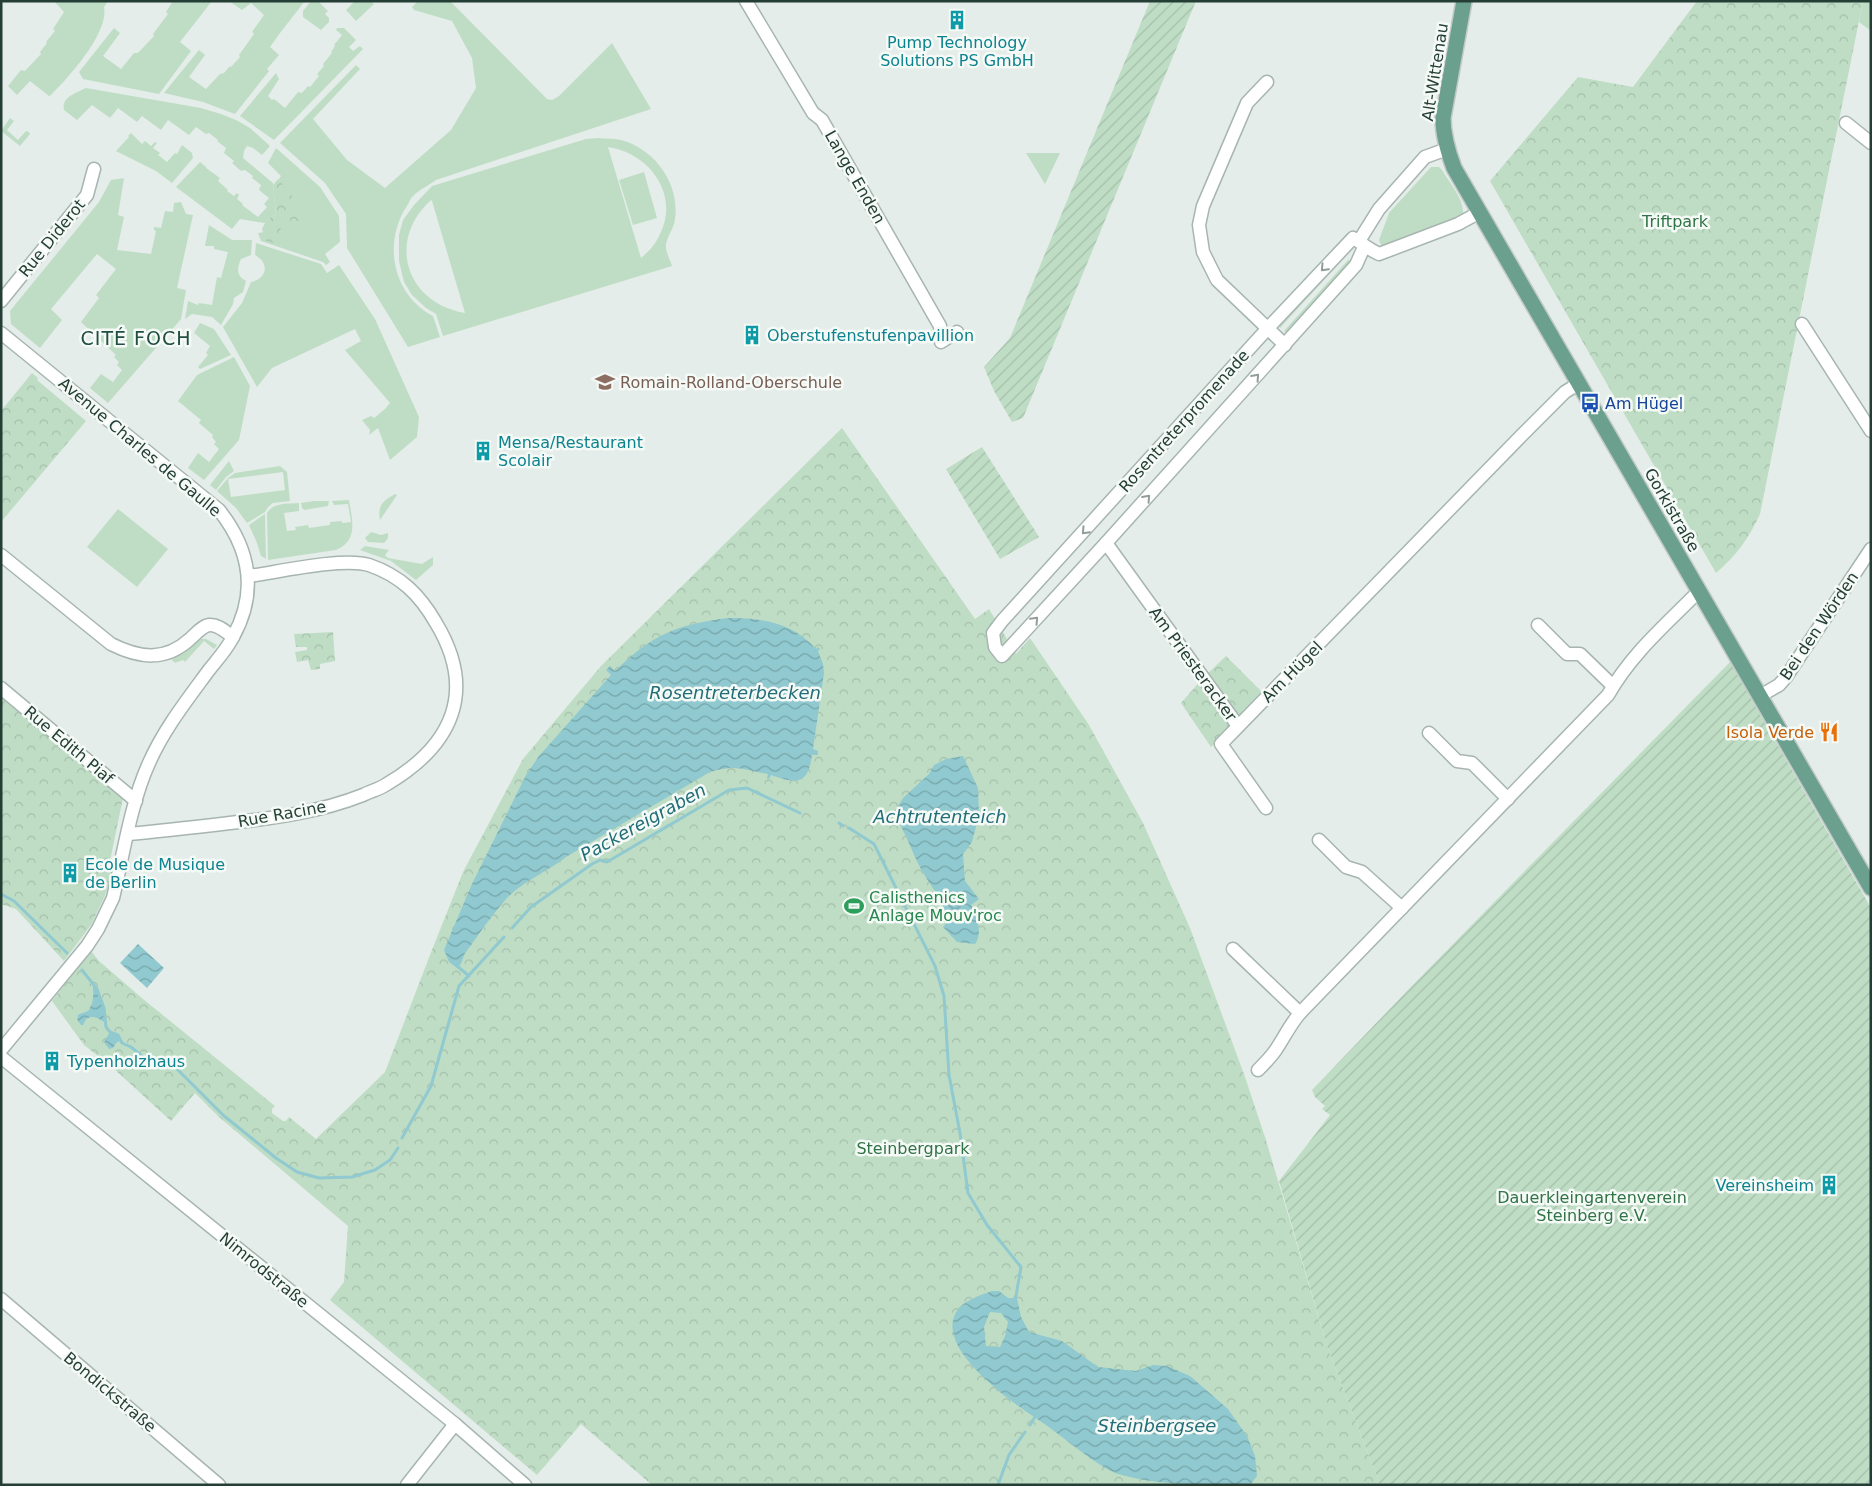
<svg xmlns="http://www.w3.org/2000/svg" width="1872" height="1486" viewBox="0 0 1872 1486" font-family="'DejaVu Sans',sans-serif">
<defs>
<pattern id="park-crowns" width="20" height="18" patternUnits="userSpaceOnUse" patternTransform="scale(1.25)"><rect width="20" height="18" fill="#bfddc5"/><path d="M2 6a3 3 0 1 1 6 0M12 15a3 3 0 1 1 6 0" fill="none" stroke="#a4bfaa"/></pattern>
<pattern id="garden-furrows" width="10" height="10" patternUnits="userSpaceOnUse" patternTransform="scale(1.25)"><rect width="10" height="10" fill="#bfddc5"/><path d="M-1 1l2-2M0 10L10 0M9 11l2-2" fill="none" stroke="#a4bfaa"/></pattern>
<pattern id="water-waves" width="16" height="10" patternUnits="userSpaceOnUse" patternTransform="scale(1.25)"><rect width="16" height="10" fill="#90c9cf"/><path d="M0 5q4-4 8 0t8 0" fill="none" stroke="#75a5a9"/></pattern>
</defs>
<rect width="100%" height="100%" fill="#e4ede9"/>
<g fill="#bfddc5" fill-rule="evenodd">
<path d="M54,1H108L104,7C109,33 69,77 51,95L49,96L30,81L17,95L8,86L21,70L25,71L41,54L40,52L47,43L46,42L55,31L53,29L64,12Z"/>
<polygon points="173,1 212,1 180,42 191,51 159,94 83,79 79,72 114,28 120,33 103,56 121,69 134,53 138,53 154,36 153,34 168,14 166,12"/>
<polygon points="229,1 305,1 280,33 270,47 279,55 267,69 269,71 235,114 203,102 164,93 199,50 205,55 189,77 206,89 220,74 224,73 230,66 231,67 240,57 239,55 254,34 252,32 264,15 251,3 242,10"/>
<polygon points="311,1 318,1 328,11 325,14 329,18 329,22 321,30 303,17 303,11"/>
<polygon points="355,1 371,1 374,4 356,21 346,10"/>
<path d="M418,1H450L547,99L552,100L559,96L612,43L651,109L436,180C429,185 419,190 413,196C410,199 408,205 405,209C383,246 394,296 433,316L440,337L408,347L347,248L346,214L325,183L280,143L356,65L360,69L313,119L347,160L385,188L451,130L476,88L472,58L452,21L414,10L412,7Z"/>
<polygon points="1863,1 1871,2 1871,31 1859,22"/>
<polygon points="337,28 344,28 356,40 349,47 353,51 360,46 363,49 274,140 240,116 276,73 279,79 268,96 272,100 274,99 285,108 298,92 302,93 308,86 310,87 319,76 317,74 324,66 323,64 332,53 331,52 335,46 334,45 342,35 336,30"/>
<path d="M86,88L201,108L221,114L236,120L250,128L270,146L262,155L253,148L247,146L244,151L243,158L273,183L276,214L264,223L240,219L232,229L176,187L200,162L206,167V168L220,178L218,181L228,190L227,191L234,196L237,193L239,195L237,199L243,204L242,205L258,217L267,207L264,204L269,198L259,190L261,185L252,178L253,176L245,170L241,171L232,163L234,161L224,153L226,148L217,141L218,140L209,133L206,134L196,127L189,135L168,120L161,130L142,116L137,122L118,108L110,118L92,105L77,120L64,110C61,97 76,93 86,88Z"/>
<polygon points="10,118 14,121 7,130 18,140 26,131 29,132 30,134 20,146 1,131"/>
<polygon points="131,133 142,144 145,141 151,146 155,142 157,143 153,148 160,153 158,155 167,162 175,153 177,154 182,145 192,153 193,158 172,183 156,171 116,151 129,137 128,136"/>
<path d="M598,138C605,139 614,138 621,140C655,149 680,184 675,219C674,228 668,235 666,244C665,250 670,260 672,266L443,336L436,314L426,308L412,295L404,282L399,261V235L403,220L414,205L432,186L586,139ZM608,147C649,153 680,194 660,234C656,244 649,251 641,258ZM431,200L432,201L465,313C406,303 386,241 431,200Z"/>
<polygon points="276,148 320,187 339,216 340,242 325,254 330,262 326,265 323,262 261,241 258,233 264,232 279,235 277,182 281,176 268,163"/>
<polygon points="1026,153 1060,153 1045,184"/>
<path d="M1431,167H1439L1442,170C1449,182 1468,204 1462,218L1382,247L1379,240L1389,213Z"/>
<polygon points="644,172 657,218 633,225 619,180"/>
<polygon points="124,178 118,215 124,217 117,250 151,254 156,231 154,230 154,227 161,228 165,211 173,212 174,203 181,202 186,214 193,215 177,288 186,290 181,319 108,403 90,388 101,374 113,382 122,370 117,365 119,362 114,357 116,355 81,322 99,298 96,295 116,269 97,254 51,309 62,320 40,348 11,324 10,311 99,202 111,180"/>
<path d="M209,225L232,240H252L251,255L241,259C237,268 236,276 246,281L243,292L234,298L233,304L221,325L212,317L192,314L185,319L188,301L198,305L199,303L212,305L217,277L221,278L228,252L214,249V246H205Z"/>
<path d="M256,243L321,264L327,273L339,265L375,319L419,417L417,437L390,460L378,428L369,435L370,430L362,420L371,416L374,418L385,409L390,403L345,350L361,341L355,329L272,368L257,387L223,327L242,303L251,282C267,279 270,263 255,255Z"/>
<polygon points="1345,256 1346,256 1280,328 1279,324"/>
<polygon points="1349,259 1350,263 1288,333 1284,331"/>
<polygon points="200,323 214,329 231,355 200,369 198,367 208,355 206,353 210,346 194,333"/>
<polygon points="234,357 250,386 239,440 204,480 188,468 198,453 209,462 219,449 214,444 216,442 212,437 213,435 199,423 201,420 178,401 197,375"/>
<polygon points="229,461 234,471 226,477 216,490 210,485"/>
<path d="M280,466L287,472L290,501L273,503L268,507L265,512L247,523L236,508L217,491L228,478L235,473ZM283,472L285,490L231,497L228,479Z"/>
<path d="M395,494L397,495L380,520C377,505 384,500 395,494Z"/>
<path d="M349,500C352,520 359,540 336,550L268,560L267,513C274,502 287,504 299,503V511L284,513L287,531L296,530L295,527L308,525L309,528L330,525V522L342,521V523L351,522L348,504L334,505L332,501Z"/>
<polygon points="314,501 329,501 328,506 304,510 302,508 301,503"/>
<polygon points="118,509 168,549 137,587 87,547"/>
<polygon points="265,514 266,559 261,556 257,543 249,525"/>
<polygon points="371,532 381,535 388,533 388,538 384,543 368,542 365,538"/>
<polygon points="365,546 389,550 385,555 388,558 422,564 433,557 433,565 416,580 391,561 360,550"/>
<polygon points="201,639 206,639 217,645 214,649 204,641 185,662 183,660 175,663 171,659 184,653"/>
</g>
<g fill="url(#park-crowns)">
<path d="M1697,1H1863L1760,514C1749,538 1736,556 1716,573L1490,181L1578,77L1633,87Z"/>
<path d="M278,179L301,207L306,221L301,225L294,227L288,216L283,217L280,220C282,229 280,234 276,242L271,243L266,241L262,229L266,221L276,214L273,185Z"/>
<polygon points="32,373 38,378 37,380 86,421 1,522 1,411"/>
<polygon points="842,428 975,619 989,609 1016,654 1030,638 1089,725 1143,823 1190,928 1245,1077 1265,1137 1327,1346 1380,1485 652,1485 581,1424 537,1475 330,1300 344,1282 348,1226 219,1117 195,1093 171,1121 113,1068 84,1045 52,1001 91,951 99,961 143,999 275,1106 272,1109 272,1113 283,1121 286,1121 289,1117 316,1139 385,1072 430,955 463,872 523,759 601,666"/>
<polygon points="333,632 335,661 320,664 320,669 311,670 308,660 297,662 295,652 307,650 307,647 296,647 294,634"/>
<polygon points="1226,656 1265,695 1211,747 1181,703 1203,678"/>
<polygon points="1,698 123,798 110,861 116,864 104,898 91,925 64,961 16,909 1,904"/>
</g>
<g fill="url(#garden-furrows)">
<polygon points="1150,1 1196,1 1023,418 1012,422 994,391 984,367 1010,338"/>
<polygon points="982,447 1039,537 1000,559 946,469"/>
<polygon points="1730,662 1871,908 1871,1485 1380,1485 1327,1346 1279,1181 1330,1115 1322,1109 1325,1106 1315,1097 1312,1090 1407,991"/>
</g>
<g fill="url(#water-waves)" fill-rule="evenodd">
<path d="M728,618C761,618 792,622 816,649L818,647L820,649L818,651L823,664L824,673L813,749L818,751V755H812C808,786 796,784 771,775L769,779L767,778L768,774C743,770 737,764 710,772L566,857C547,872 523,881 506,899C492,915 479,934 466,952C462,957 463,964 457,968L449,962L444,950L471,886L526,775L539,756L611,675L606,670L610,666L615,671C653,634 676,625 728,618Z"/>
<path d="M963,756L978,788L979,816L972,842L963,854L965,881L979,899L971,905C977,914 983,935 975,944L957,942L943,927L948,921C942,897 932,889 921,869C911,851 906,831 893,814L903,798L929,774L934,765L946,759Z"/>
<polygon points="138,944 164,968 147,988 120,963"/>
<path d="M92,982C101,994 104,1008 106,1023C99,1019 94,1014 86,1019L83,1025H81L78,1021V1015C81,1013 86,1013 89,1010C94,1004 94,988 92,982Z"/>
<polygon points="110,1032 118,1035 121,1040 116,1043 113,1048 109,1049 104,1042"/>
<path d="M992,1291H999L1008,1298H1013L1016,1294L1021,1317L1029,1332L1062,1341L1098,1367L1136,1371L1153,1365L1167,1366L1190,1376L1228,1409L1247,1436L1255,1456L1257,1476L1250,1485C1206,1485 1156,1486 1115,1473C1092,1462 1067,1440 1046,1425C1020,1408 927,1347 959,1308C968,1299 981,1295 992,1291ZM990,1312L1001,1313L1008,1322L1005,1336L1000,1347L986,1346L984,1327Z"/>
</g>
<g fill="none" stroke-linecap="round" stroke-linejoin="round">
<g stroke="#90c9cf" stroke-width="3">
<polyline points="839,823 843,826"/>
<polyline points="849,828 874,844 935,966 944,996 949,1075 960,1133 968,1193 987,1225 1021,1267 1016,1296"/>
<polyline points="1,894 14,901 67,953"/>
<polyline points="512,928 531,907 592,864 600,860 607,862 729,790 747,788 800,813"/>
<polyline points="456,965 469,976"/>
<polyline points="82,970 97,989 104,1008 106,1027 110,1032 118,1035 122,1043 131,1047 144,1058 168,1060 223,1115 276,1158 297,1172 319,1178 352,1177 375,1170 390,1160 398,1148"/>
<polyline points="402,1138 431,1086 459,986 504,937"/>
<polyline points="1030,1425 1036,1415"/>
<polyline points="998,1485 1009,1455 1025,1432"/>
</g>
<defs>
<g id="minor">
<polyline points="746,1 813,113 822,120 940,326 941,342 957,332"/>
<polyline points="1267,82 1247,103 1203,206 1199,225 1203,252 1217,280 1285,345"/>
<polyline points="1846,123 1871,143"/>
<polyline points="1359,241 1379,209 1425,157 1447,149"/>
<path d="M1364,247L1356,265L1106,543L1002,656L995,647L993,633L1002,621L1268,328L1353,238C1362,243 1368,249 1379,254L1458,224L1480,212"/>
<polyline points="1,301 87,195 94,169"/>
<polyline points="1802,324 1871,431"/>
<path d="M1,333L219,510C250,549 258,592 233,637C227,649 217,660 209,670C187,700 164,729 149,763C131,802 123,856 113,898L98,929L87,946L1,1050"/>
<polyline points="1106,543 1238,726"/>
<path d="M1,555L111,644C139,658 165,662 190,639C196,634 202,626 209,625C218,624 226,632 233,637"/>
<polyline points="1538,625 1567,654 1580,654 1613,686"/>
<polyline points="1,688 136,801"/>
<polyline points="1760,696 1779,685 1786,677 1871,549"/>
<polyline points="1429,733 1457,761 1472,763 1508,799"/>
<polyline points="1266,808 1221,744 1522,435 1565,392 1578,384"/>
<path d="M128,834C162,831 196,827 230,823C275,818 320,812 363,795C371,791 380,789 387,784C453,745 477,691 436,623C420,595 401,576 369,565C344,557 278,572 249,576"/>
<polyline points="1319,840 1346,867 1362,872 1402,908"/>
<polyline points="1233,949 1300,1013"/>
<polyline points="1,1057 455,1424 525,1485"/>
<path d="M1258,1070C1264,1064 1270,1058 1275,1051C1284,1038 1289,1026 1300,1013L1608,695C1630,656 1662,628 1693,597L1700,594"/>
<polyline points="1,1299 219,1485"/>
<polyline points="407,1485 455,1424"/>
</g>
<path id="major" d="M1464,1L1443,118C1443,136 1448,152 1454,168L1871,888"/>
</defs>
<use href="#minor" stroke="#a7b5b0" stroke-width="15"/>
<use href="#major" stroke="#c2c9c7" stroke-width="18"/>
<use href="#minor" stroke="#fff" stroke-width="12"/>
<use href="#major" stroke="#6ba08f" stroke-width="15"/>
</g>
<defs><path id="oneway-chevron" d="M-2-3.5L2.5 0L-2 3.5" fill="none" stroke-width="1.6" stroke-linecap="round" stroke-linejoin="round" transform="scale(1.25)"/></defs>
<g stroke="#929e9a">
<use href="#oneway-chevron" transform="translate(1324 268) rotate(133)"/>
<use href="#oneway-chevron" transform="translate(1256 377) rotate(-48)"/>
<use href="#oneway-chevron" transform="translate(1147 498) rotate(-48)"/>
<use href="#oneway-chevron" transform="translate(1085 531) rotate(133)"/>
<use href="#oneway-chevron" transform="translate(1035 620) rotate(-47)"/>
</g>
<defs>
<symbol id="building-bare" viewBox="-9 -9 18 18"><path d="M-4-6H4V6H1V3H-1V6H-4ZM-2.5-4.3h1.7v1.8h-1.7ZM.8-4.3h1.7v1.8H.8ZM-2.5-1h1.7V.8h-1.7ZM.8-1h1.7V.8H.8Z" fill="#0f9aa8" stroke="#f5faf7" stroke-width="2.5" paint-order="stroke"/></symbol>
<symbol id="school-bare" viewBox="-9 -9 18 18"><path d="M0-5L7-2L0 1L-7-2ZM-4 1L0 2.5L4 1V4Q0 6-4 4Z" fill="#8d6e63" stroke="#f5faf7" stroke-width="2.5" paint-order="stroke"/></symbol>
<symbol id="bus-bare" viewBox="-9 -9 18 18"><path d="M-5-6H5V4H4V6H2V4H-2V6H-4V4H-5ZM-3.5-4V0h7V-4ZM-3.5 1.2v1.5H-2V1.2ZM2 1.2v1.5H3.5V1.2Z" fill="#1a4fb4" stroke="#f5faf7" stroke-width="2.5" paint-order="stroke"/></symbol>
<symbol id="restaurant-bare" viewBox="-9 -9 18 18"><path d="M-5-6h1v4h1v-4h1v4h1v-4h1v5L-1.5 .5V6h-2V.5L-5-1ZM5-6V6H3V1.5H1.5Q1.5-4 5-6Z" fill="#e8710a" stroke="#f5faf7" stroke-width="2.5" paint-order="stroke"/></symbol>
<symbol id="stadium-bare" viewBox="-9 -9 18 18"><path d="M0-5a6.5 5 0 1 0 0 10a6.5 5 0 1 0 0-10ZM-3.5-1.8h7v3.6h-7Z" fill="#2e9e5b" stroke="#f5faf7" stroke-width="2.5" paint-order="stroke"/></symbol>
</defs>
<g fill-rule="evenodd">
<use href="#building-bare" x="943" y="6" width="28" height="28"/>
<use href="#building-bare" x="738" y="321" width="28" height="28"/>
<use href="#school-bare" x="591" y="368" width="28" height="28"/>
<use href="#bus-bare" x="1576" y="389" width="28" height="28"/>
<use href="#building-bare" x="469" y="437" width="28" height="28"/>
<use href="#restaurant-bare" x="1815" y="718" width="28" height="28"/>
<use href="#building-bare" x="56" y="859" width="28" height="28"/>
<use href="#stadium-bare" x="840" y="892" width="28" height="28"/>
<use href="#building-bare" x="38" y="1047" width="28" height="28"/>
<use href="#building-bare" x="1815" y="1171" width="28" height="28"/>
</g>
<g text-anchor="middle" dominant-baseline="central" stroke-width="5" stroke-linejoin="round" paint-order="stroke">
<g font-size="16" fill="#0d838f" stroke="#f5faf7" text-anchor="start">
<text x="957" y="42" text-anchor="middle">Pump Technology<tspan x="957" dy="18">Solutions PS GmbH</tspan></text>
<text x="767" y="335">Oberstufenstufenpavillion</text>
<text x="498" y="442">Mensa/Restaurant<tspan x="498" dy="18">Scolair</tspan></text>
<text x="85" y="864">Ecole de Musique<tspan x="85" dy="18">de Berlin</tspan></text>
<text x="67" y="1061">Typenholzhaus</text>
<text x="1814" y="1185" text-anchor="end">Vereinsheim</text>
</g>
<g font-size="16" fill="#243e36" stroke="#f5faf7">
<text transform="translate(1435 72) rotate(-81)">Alt-Wittenau</text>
<text transform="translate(855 177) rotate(60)">Lange Enden</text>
<text transform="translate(52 238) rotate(-51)">Rue Diderot</text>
<text transform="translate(1184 421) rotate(-48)">Rosentreterpromenade</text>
<text transform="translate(140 447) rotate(40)">Avenue Charles de Gaulle</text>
<text transform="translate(1672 510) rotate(60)">Gorkistraße</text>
<text transform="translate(1819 626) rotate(-56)">Bei den Wörden</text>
<text transform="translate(1193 664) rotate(54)">Am Priesteracker</text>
<text transform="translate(1292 672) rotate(-45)">Am Hügel</text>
<text transform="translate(69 745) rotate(40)">Rue Edith Piaf</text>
<text transform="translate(282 814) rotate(-10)">Rue Racine</text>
<text transform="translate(264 1270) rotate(39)">Nimrodstraße</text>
<text transform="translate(110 1392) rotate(40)">Bondickstraße</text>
</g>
<g font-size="16" fill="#307346" stroke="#f5faf7">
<text x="1675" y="221">Triftpark</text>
<text x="913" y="1148">Steinbergpark</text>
<text x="1592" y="1197">Dauerkleingartenverein<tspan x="1592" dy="18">Steinberg e.V.</tspan></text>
</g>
<g font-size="16" fill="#785e54" stroke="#f5faf7" text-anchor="start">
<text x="620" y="382">Romain-Rolland-Oberschule</text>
</g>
<g font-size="16" fill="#164399" stroke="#f5faf7" text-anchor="start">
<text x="1605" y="403">Am Hügel</text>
</g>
<g font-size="16" fill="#c56008" stroke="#f5faf7" text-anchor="end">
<text x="1814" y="732">Isola Verde</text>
</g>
<g font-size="16" fill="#27864d" stroke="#f5faf7" text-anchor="start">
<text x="869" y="897">Calisthenics<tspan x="869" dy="18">Anlage Mouv'roc</tspan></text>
</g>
<g font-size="18" font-style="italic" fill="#216e78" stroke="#f5faf7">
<text x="735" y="692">Rosentreterbecken</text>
<text x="940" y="816">Achtrutenteich</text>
<text transform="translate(643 822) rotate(-29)">Packereigraben</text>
<text x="1157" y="1425">Steinbergsee</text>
</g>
<g font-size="19" letter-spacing="1" fill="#214f41" stroke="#f5faf7">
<text x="136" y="338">CITÉ FOCH</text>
</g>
</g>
<rect width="1872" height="1486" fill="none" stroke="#243e36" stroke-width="5"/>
</svg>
